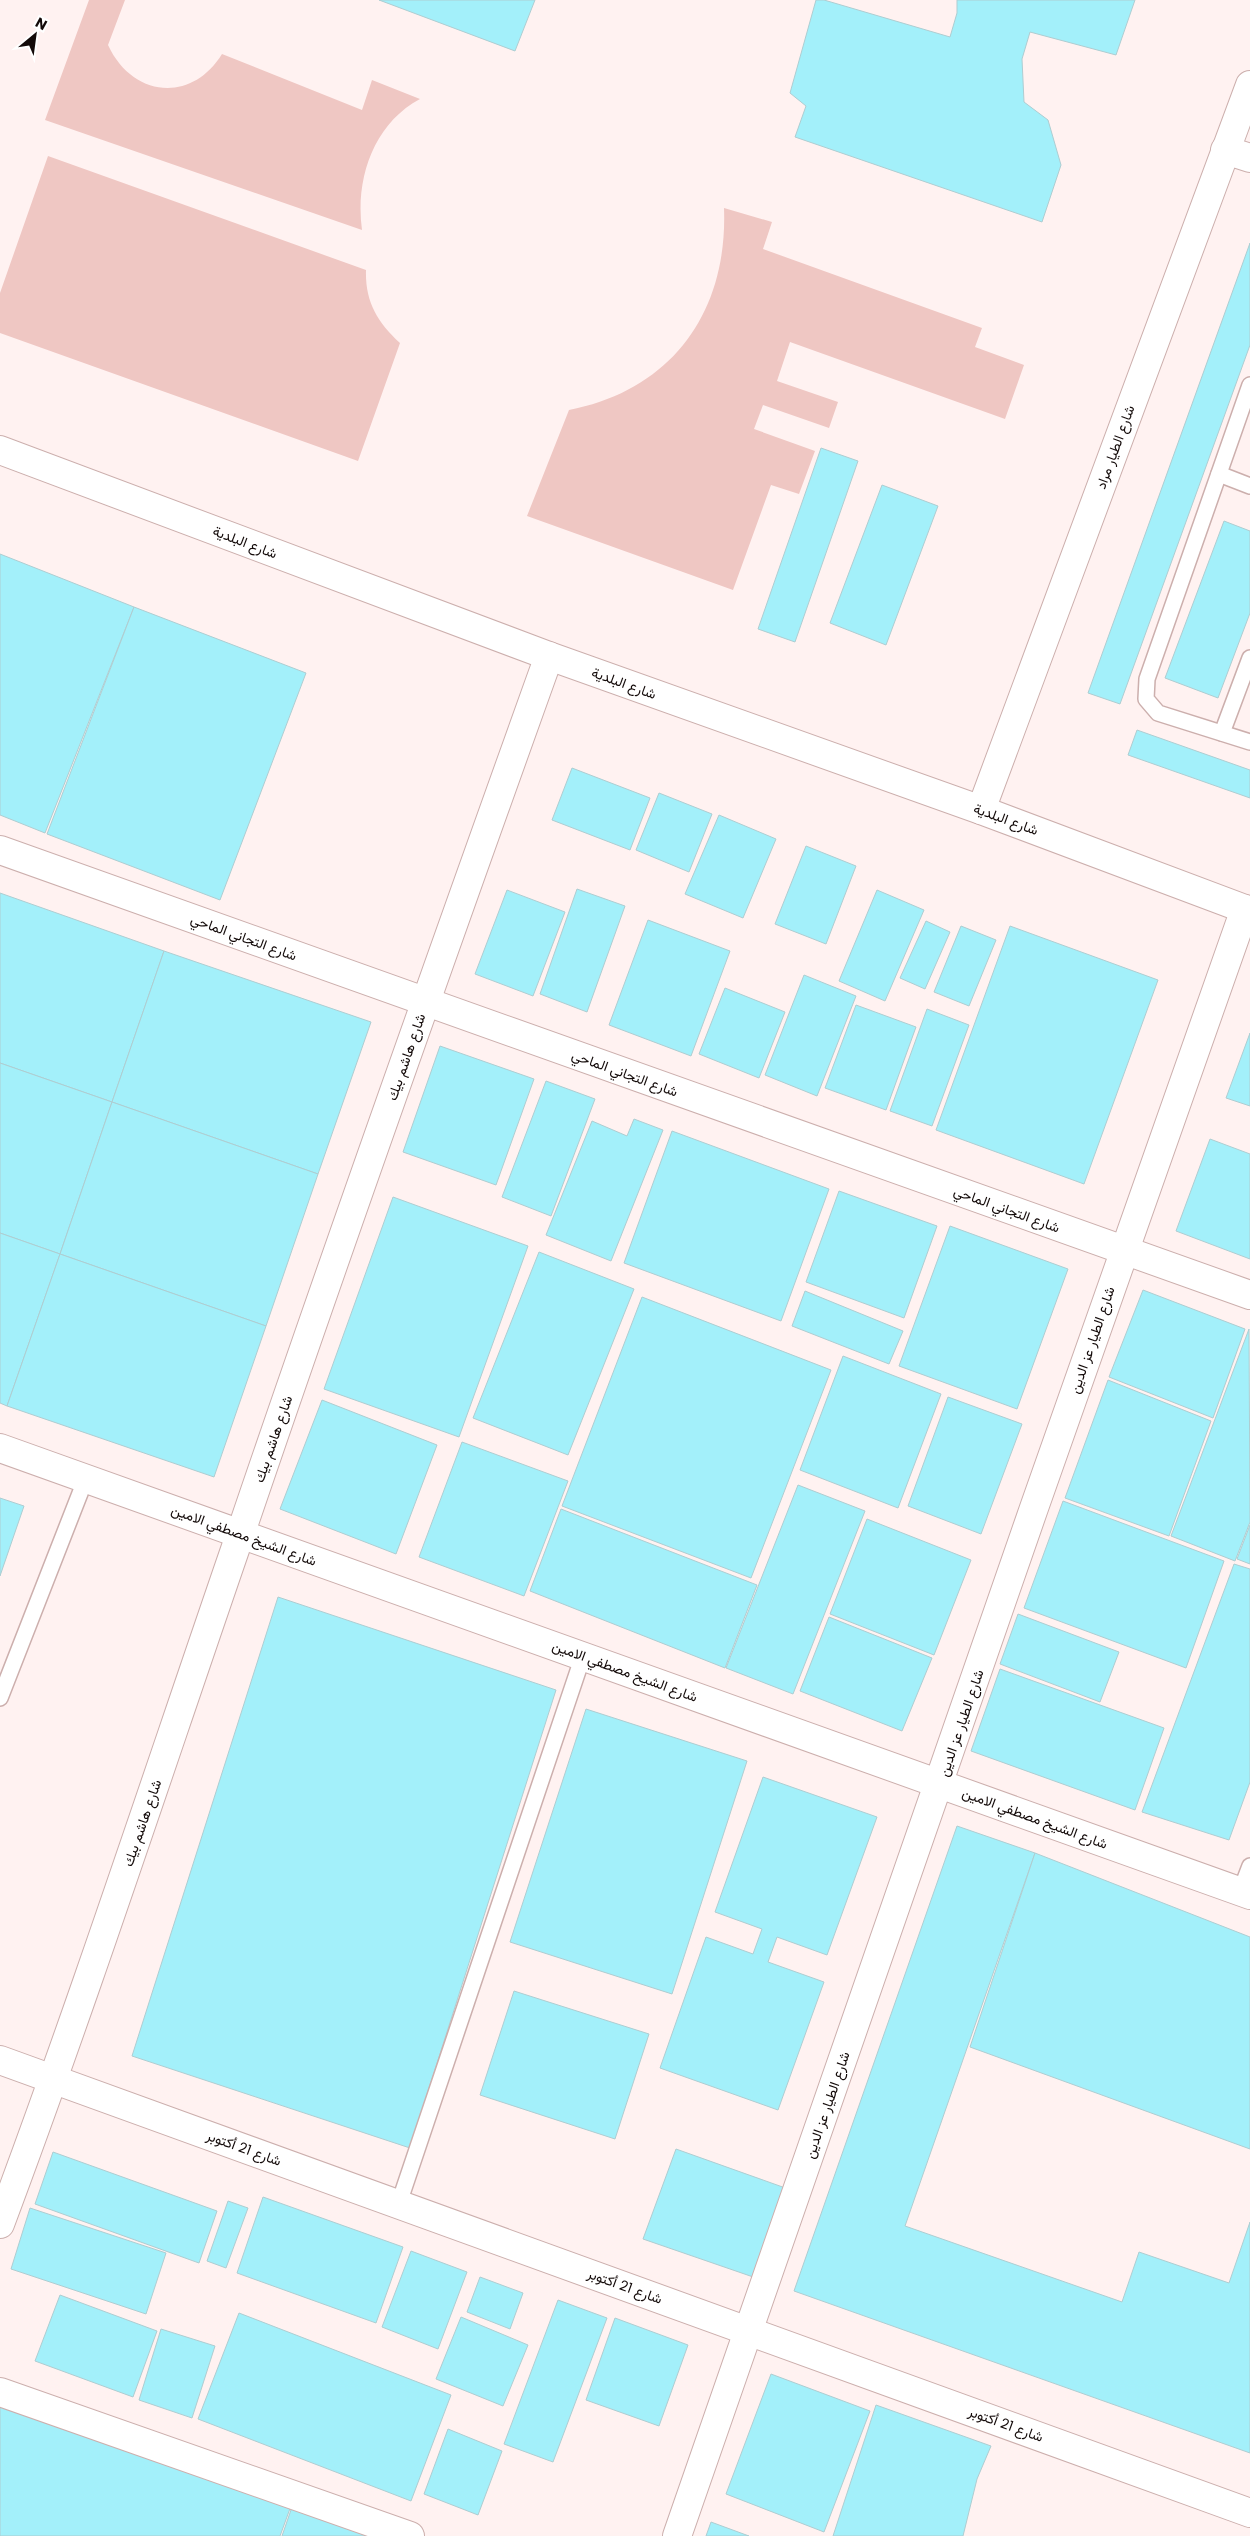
<svg xmlns="http://www.w3.org/2000/svg" width="1250" height="2536" viewBox="0 0 1250 2536" font-family="Poppins,Vazirmatn,sans-serif">
<rect width="100%" height="100%" fill="#fff2f1"/>
<g fill="#efc7c3">
<path d="M89,0H125L108,45C132,97 191,104 222,54L362,110L372,80L420,99C373,124 355,180 362,230L45,120Z"/>
<path d="M48,156L366,270C365,301 377,322 400,343L358,461L0,333V293Z"/>
<path d="M724,208L772,222L763,249L982,328L975,347L1024,365L1005,419L790,342L777,381L838,402L829,428L763,405L754,429L815,451L799,494L771,485L733,590L527,516L569,410C672,390 728,312 724,208Z"/>
</g>
<g fill="#a3f0fa" stroke="#aecdd1">
<polygon points="379,0 535,0 515,51"/>
<polygon points="816,0 824,0 950,37 957,13 957,0 1135,0 1116,55 1030,32 1022,59 1024,102 1048,120 1061,165 1042,222 795,137 806,106 790,93"/>
<polygon points="1250,243 1250,345 1120,704 1088,693"/>
<polygon points="821,448 858,461 795,642 758,629"/>
<polygon points="882,485 938,506 886,645 830,623"/>
<polygon points="1224,521 1250,531 1250,613 1218,698 1165,678"/>
<polygon points="0,554 134,607 45,833 0,815"/>
<polygon points="134,607 306,673 220,900 47,834"/>
<polygon points="1137,730 1250,770 1250,798 1128,755"/>
<polygon points="572,768 650,798 630,850 552,820"/>
<polygon points="659,793 712,814 689,872 636,850"/>
<polygon points="719,815 776,839 743,918 685,894"/>
<polygon points="806,846 856,866 826,944 775,924"/>
<polygon points="577,889 625,906 587,1012 540,994"/>
<polygon points="507,890 565,912 533,996 475,974"/>
<polygon points="877,890 924,910 885,1001 839,981"/>
<polygon points="0,893 164,951 112,1102 0,1063"/>
<polygon points="648,920 730,951 691,1056 609,1025"/>
<polygon points="926,921 950,932 925,989 900,978"/>
<polygon points="961,926 996,940 969,1006 934,992"/>
<polygon points="1010,926 1158,980 1084,1184 936,1130"/>
<polygon points="164,951 371,1022 318,1174 112,1102"/>
<polygon points="804,975 856,996 817,1096 765,1075"/>
<polygon points="725,988 785,1012 759,1078 699,1054"/>
<polygon points="856,1005 916,1027 886,1110 825,1088"/>
<polygon points="927,1009 969,1025 932,1126 890,1111"/>
<polygon points="1250,1033 1250,1106 1226,1098"/>
<polygon points="440,1046 534,1079 496,1185 403,1152"/>
<polygon points="0,1063 112,1102 60,1254 0,1233"/>
<polygon points="546,1081 595,1099 551,1216 502,1197"/>
<polygon points="112,1102 318,1174 266,1326 60,1254"/>
<polygon points="634,1119 663,1130 611,1261 546,1235 592,1121 627,1136"/>
<polygon points="672,1131 829,1189 781,1321 624,1263"/>
<polygon points="1210,1139 1250,1154 1250,1259 1176,1231"/>
<polygon points="839,1191 937,1226 904,1318 806,1282"/>
<polygon points="393,1197 528,1246 459,1437 324,1389"/>
<polygon points="950,1226 1068,1269 1017,1409 899,1366"/>
<polygon points="0,1233 60,1254 7,1406 0,1403"/>
<polygon points="539,1252 634,1289 568,1455 473,1418"/>
<polygon points="60,1254 266,1326 214,1477 7,1406"/>
<polygon points="1143,1290 1245,1329 1213,1418 1109,1377"/>
<polygon points="805,1291 903,1331 889,1364 792,1326"/>
<polygon points="642,1297 831,1370 751,1578 562,1506"/>
<polygon points="1249,1329 1250,1522 1235,1561 1171,1536"/>
<polygon points="843,1356 941,1394 898,1508 800,1470"/>
<polygon points="1108,1380 1211,1421 1169,1536 1065,1498"/>
<polygon points="948,1397 1022,1424 981,1534 908,1506"/>
<polygon points="322,1400 437,1445 396,1554 280,1509"/>
<polygon points="462,1442 568,1481 524,1596 419,1557"/>
<polygon points="798,1485 865,1511 793,1694 726,1668"/>
<polygon points="0,1498 24,1506 0,1576"/>
<polygon points="1063,1501 1224,1561 1186,1668 1024,1608"/>
<polygon points="561,1509 757,1585 725,1668 530,1591"/>
<polygon points="867,1519 971,1560 934,1655 830,1614"/>
<polygon points="1250,1525 1250,1564 1237,1559"/>
<polygon points="1234,1564 1250,1569 1250,1782 1229,1840 1142,1812"/>
<polygon points="278,1597 556,1690 410,2148 132,2056"/>
<polygon points="1018,1614 1119,1652 1100,1702 1000,1664"/>
<polygon points="829,1617 932,1658 902,1731 800,1691"/>
<polygon points="1000,1669 1164,1728 1135,1810 971,1751"/>
<polygon points="586,1709 747,1761 672,1994 510,1942"/>
<polygon points="763,1777 877,1817 827,1955 777,1937 768,1962 824,1982 778,2110 660,2068 706,1937 753,1954 762,1929 715,1912"/>
<polygon points="957,1826 1035,1853 905,2226 1122,2302 1139,2252 1229,2283 1250,2222 1250,2453 794,2291"/>
<polygon points="1035,1853 1250,1937 1250,2149 970,2047"/>
<polygon points="514,1991 649,2034 615,2139 480,2095"/>
<polygon points="676,2149 791,2190 759,2279 643,2239"/>
<polygon points="53,2152 217,2211 199,2263 35,2204"/>
<polygon points="263,2197 403,2247 376,2323 237,2273"/>
<polygon points="228,2201 248,2208 226,2268 207,2261"/>
<polygon points="30,2208 166,2253 146,2314 11,2269"/>
<polygon points="411,2251 467,2272 438,2349 382,2327"/>
<polygon points="480,2277 523,2293 510,2329 467,2312"/>
<polygon points="60,2295 157,2331 133,2397 35,2361"/>
<polygon points="558,2300 607,2318 553,2462 504,2444"/>
<polygon points="239,2313 451,2395 411,2501 198,2419"/>
<polygon points="461,2317 528,2345 503,2406 436,2379"/>
<polygon points="615,2318 688,2345 659,2426 586,2400"/>
<polygon points="161,2329 215,2346 192,2418 139,2400"/>
<polygon points="771,2374 870,2411 824,2532 726,2494"/>
<polygon points="0,2395 292,2503 280,2536 0,2536"/>
<polygon points="876,2405 991,2446 977,2479 963,2536 833,2536"/>
<polygon points="448,2429 502,2451 478,2515 424,2494"/>
<polygon points="292,2507 373,2536 282,2536"/>
<polygon points="711,2522 749,2536 706,2536"/>
</g>
<g fill="none" stroke-linecap="round" stroke-linejoin="round">
<defs>
<g id="lane">
<polyline points="1250,385 1147,679 1146,699 1158,713 1250,742"/>
<polyline points="1219,474 1250,486"/>
<polyline points="1222,733 1250,658"/>
<polyline points="0,1698 86,1478"/>
<polyline points="1240,1892 1250,1866"/>
<polyline points="399,2203 583,1656"/>
</g>
<g id="street">
<polyline points="1225,150 1250,158"/>
<polyline points="981,810 1250,85"/>
<polyline points="0,850 1250,1295"/>
<polyline points="0,1448 1250,1895"/>
<polyline points="0,2060 1250,2513"/>
<path d="M0,2224C85,1997 160,1767 239,1538C339,1243 444,949 549,656"/>
<polyline points="0,2392 410,2536"/>
<path d="M677,2536C866,1994 1052,1450 1245,909"/>
</g>
<polyline id="secondary" points="0,450 549,656 981,810 1250,911"/>
</defs>
<use href="#lane" stroke="#ccafad" stroke-width="18"/>
<use href="#street" stroke="#ccafad" stroke-width="30"/>
<use href="#secondary" stroke="#ccafad" stroke-width="30"/>
<use href="#lane" stroke="#fff" stroke-width="15"/>
<use href="#street" stroke="#fff" stroke-width="28"/>
<use href="#secondary" stroke="#fff" stroke-width="28"/>
</g>
<g text-anchor="middle" dominant-baseline="central" stroke-width="4" stroke-linejoin="round" paint-order="stroke">
<g font-size="14" fill="#130a09" stroke="#fff">
<text transform="translate(1115 447) rotate(-70)">شارع الطيار مراد</text>
<text transform="translate(245 542) rotate(21)">شارع البلدية</text>
<text transform="translate(624 683) rotate(20)">شارع البلدية</text>
<text transform="translate(1006 819) rotate(20)">شارع البلدية</text>
<text transform="translate(244 937) rotate(20)">شارع التجاني الماحي</text>
<text transform="translate(406 1057) rotate(-71)">شارع هاشم بيك</text>
<text transform="translate(625 1073) rotate(20)">شارع التجاني الماحي</text>
<text transform="translate(1007 1209) rotate(20)">شارع التجاني الماحي</text>
<text transform="translate(1092 1340) rotate(-71)">شارع الطيار عز الدين</text>
<text transform="translate(273 1439) rotate(-71)">شارع هاشم بيك</text>
<text transform="translate(244 1535) rotate(20)">شارع الشيخ مصطفي الامين</text>
<text transform="translate(625 1671) rotate(20)">شارع الشيخ مصطفي الامين</text>
<text transform="translate(961 1723) rotate(-71)">شارع الطيار عز الدين</text>
<text transform="translate(1035 1818) rotate(20)">شارع الشيخ مصطفي الامين</text>
<text transform="translate(142 1823) rotate(-71)">شارع هاشم بيك</text>
<text transform="translate(827 2105) rotate(-71)">شارع الطيار عز الدين</text>
<text transform="translate(244 2148) rotate(20)">شارع 21 أكتوبر</text>
<text transform="translate(625 2286) rotate(20)">شارع 21 أكتوبر</text>
<text transform="translate(1006 2424) rotate(20)">شارع 21 أكتوبر</text>
</g>
</g>
<g transform="translate(35 35) rotate(29)" stroke="#ffffff" stroke-width="4" paint-order="stroke">
<path d="M0-4L9 19L0 12L-9 19Z" fill="#130a09"/>
<text y="-8" font-size="14" font-weight="bold" text-anchor="middle" fill="#130a09">N</text>
</g>
</svg>
